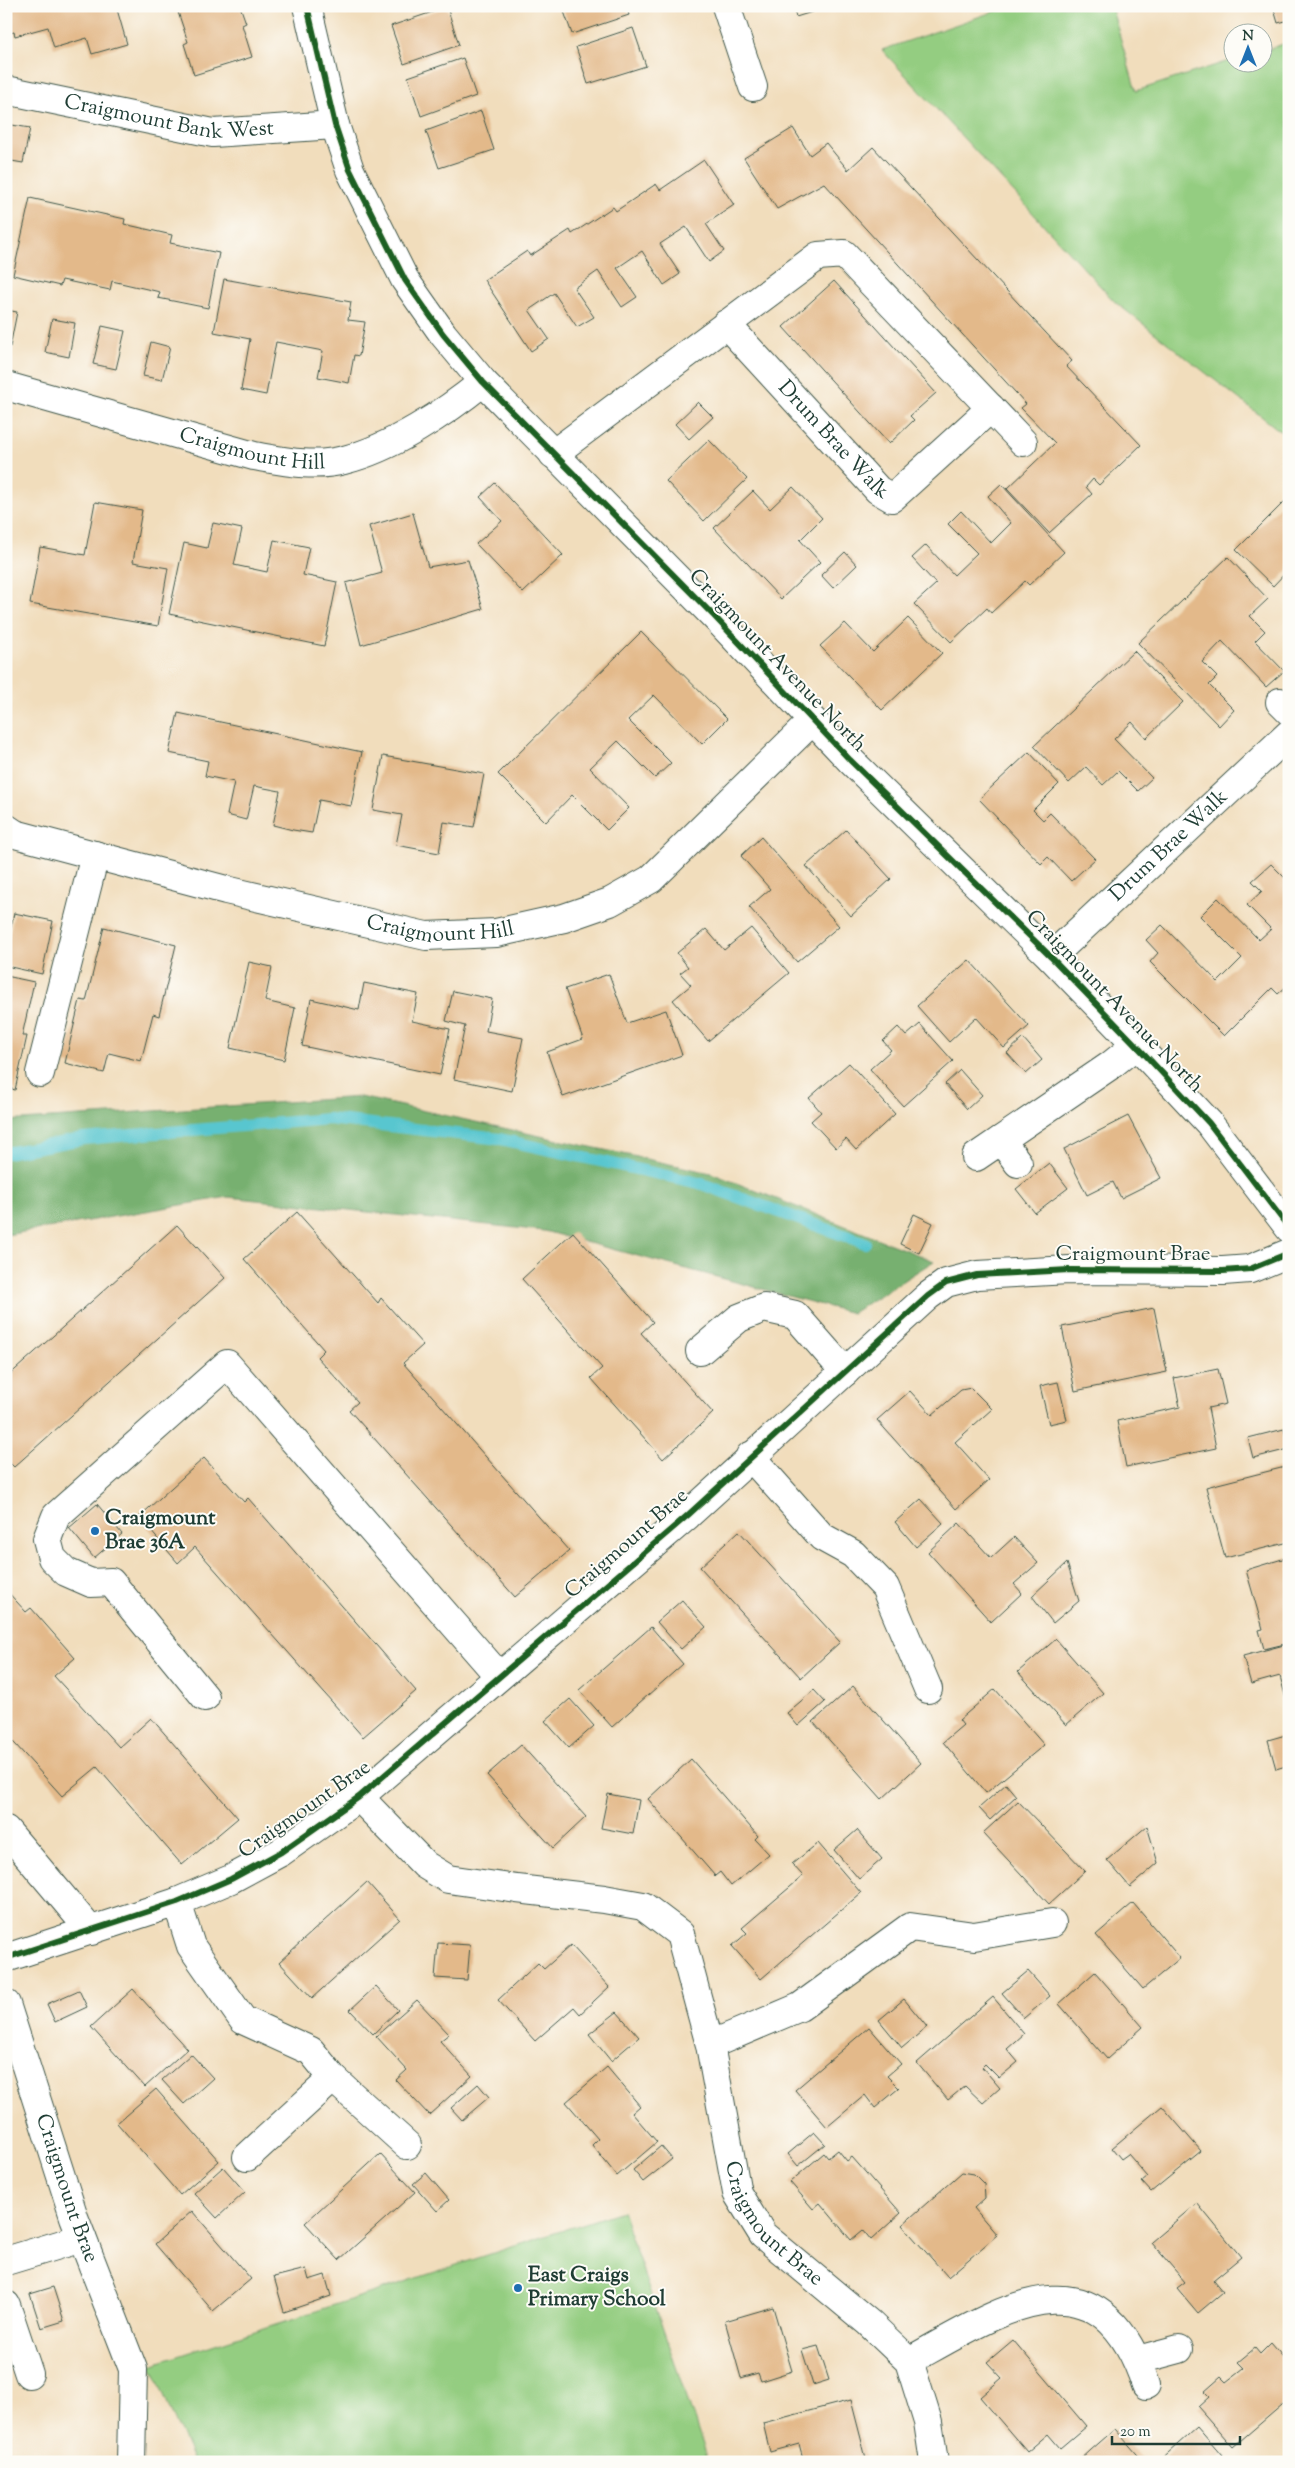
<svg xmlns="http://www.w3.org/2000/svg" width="1295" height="2468" viewBox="0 0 1295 2468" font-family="'Sorts Mill Goudy',serif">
<rect width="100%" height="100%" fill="#fdfcf7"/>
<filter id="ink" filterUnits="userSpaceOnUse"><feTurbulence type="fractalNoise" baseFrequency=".02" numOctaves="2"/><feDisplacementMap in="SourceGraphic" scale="10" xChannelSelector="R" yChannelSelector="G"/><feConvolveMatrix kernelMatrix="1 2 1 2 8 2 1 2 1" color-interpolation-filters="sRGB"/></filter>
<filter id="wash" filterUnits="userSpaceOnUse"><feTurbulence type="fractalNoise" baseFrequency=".0096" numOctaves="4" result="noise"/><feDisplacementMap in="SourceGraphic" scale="20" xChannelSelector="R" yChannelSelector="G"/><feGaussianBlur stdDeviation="1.12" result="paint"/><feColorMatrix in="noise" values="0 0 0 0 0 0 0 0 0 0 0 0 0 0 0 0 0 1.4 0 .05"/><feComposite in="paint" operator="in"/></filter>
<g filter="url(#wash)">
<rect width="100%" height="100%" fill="#f1ddbc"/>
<g fill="#94cd81" stroke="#5a855a">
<polygon points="1010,6 1111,6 1136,91 1232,60 1232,62 1262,62 1263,51 1289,42 1289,438 1115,302 882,50"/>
<polygon points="622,2211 709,2462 193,2462 151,2365"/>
</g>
<polygon fill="#77b06f" stroke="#4b7652" points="360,1097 711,1173 934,1261 852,1313 544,1231 228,1197 6,1235 6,1121"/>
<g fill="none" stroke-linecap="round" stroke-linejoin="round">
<polyline stroke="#59c6cf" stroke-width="12" points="6,1153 83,1139 329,1119 500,1139 699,1183 865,1243"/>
</g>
<g id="blocks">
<g fill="#e3b98a">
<polygon points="6,6 116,6 127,44 92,54 87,38 54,48 48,27 15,36 14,32 6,34"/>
<polygon points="181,6 240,6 246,23 242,25 252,57 194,75 184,44 188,42 177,9"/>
<polygon points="562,6 626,6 629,15 572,34"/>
<polygon points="793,6 828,6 828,7 796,17"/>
<polygon points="1273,6 1289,6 1289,20 1278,23"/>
<polygon points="447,7 459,45 404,64 391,26"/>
<polygon points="633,28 646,66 588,84 576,47"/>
<polygon points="463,58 476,96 421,116 408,77"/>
<polygon points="481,111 494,150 439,168 426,131"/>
<polygon points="6,124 30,128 23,163 6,160"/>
<polygon points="793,128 810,155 826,143 848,170 873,147 1072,361 1066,366 1141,445 1099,485 1093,479 1086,487 1092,494 1049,533 1007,489 1055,443 1021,408 1026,404 824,183 777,209 744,158"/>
<polygon points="704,160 734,205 706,224 724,251 709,262 686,227 660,244 680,274 664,285 642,251 617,268 637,297 622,307 598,271 574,288 594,317 577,327 554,293 529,310 549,339 531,351 484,280 527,251 530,256 570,230 572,234 613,207 616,211 656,184 660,190"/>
<polygon points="30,198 125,219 124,224 172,235 170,243 219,253 208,308 158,298 160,292 112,281 110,290 62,280 60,286 13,275"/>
<polygon points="224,279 351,302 348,320 365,322 359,356 354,355 349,383 318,377 323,351 276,342 266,395 241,390 250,339 214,332"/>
<polygon points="834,281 936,393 910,416 914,420 889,444 783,327"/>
<polygon points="6,310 17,312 10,347 6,346"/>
<polygon points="52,319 75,323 69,357 45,352"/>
<polygon points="102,326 125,331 116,369 93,364"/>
<polygon points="151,342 170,347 162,380 143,376"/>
<polygon points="698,402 713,417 689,439 675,424"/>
<polygon points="709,440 747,479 704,521 666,481"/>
<polygon points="495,483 563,555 523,593 476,544 502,521 480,497"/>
<polygon points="1001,484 1064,552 1029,585 1025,581 991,613 987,608 951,642 914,604 936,584 912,558 926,545 954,575 977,553 948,524 961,511 991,543 1011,523 988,496"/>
<polygon points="793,487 822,518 800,540 820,562 781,599 714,528 753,491 770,509"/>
<polygon points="1289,497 1289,569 1273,586 1236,550"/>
<polygon points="95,502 142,510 133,562 168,568 158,626 30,604 40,547 85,555"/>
<polygon points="413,513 428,567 468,560 483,609 361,645 346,583 382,573 369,526"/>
<polygon points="213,523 242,529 234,565 267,572 274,540 309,547 303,575 337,582 324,646 169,614 184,543 207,548"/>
<polygon points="845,552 857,565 833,588 821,575"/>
<polygon points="1228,557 1268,599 1250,616 1265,631 1255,641 1284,671 1266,687 1222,641 1202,662 1217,677 1209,685 1234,710 1219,726 1138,643"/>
<polygon points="908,618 942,653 882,710 820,646 845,623 873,652"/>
<polygon points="641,632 727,719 702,744 654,695 628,720 671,763 655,778 618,741 590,768 629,808 607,830 572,795 546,822 498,774"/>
<polygon points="1134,651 1183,702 1146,738 1132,722 1114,739 1152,778 1138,791 1118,771 1103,785 1086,767 1069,783 1034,746"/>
<polygon points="178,713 362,752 351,806 319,800 312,833 293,830 273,825 280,791 254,786 246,820 227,815 234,782 205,776 208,761 169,753"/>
<polygon points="1029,752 1059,784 1033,810 1043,820 1050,813 1095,859 1071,881 1048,857 1041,864 979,799"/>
<polygon points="383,756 484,774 474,827 444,822 439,853 396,845 402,815 373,810"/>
<polygon points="846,830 891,879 851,916 806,866"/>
<polygon points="761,837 839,926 797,962 749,907 770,889 741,856"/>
<polygon points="1271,864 1289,882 1289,984 1278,994 1272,988 1224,1036 1150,962 1158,953 1146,940 1162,925 1218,982 1242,958 1200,916 1218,898 1259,940 1271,929 1247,905 1262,891 1252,881"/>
<polygon points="14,913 53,921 42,974 6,966 6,950"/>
<polygon points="104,927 176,945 159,1016 153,1014 141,1061 109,1053 104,1073 65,1063 80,1000 86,1001"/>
<polygon points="751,928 789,973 708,1041 673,1000 691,985 680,973 688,967 677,953 706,929 724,950"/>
<polygon points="969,960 1029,1026 1004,1048 976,1017 949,1042 917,1006"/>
<polygon points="249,962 272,967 265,1001 295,1008 284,1060 230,1048"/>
<polygon points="609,974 627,1023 666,1010 682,1055 563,1097 547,1052 583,1039 565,989"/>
<polygon points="6,976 34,982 22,1036 27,1036 15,1090 6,1087"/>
<polygon points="364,983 418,994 412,1021 450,1029 440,1075 302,1046 311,999 359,1010"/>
<polygon points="453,991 492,999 486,1031 523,1038 512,1091 454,1079 465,1026 446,1021"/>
<polygon points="920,1024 953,1061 903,1106 870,1069 891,1050 883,1041 898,1027 906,1036"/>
<polygon points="1023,1038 1042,1060 1026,1074 1007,1053"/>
<polygon points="849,1063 895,1114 856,1150 846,1139 836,1148 811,1121 821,1112 809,1098"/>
<polygon points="960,1070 982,1095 967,1109 945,1084"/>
<polygon points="1128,1116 1161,1178 1121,1198 1113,1182 1087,1195 1064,1149"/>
<polygon points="1049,1163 1068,1188 1035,1213 1016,1189"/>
<polygon points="297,1212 378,1303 381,1298 423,1345 403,1363 569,1551 515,1597 349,1410 358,1402 317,1357 324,1350 244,1259"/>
<polygon points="914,1214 933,1223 919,1253 900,1244"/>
<polygon points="177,1225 225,1278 14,1467 6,1459 6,1378"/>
<polygon points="573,1232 653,1322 641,1333 713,1413 663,1459 591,1378 602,1368 522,1279"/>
<polygon points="1154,1308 1167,1372 1075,1391 1062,1327"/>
<polygon points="1218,1369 1226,1404 1208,1408 1216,1448 1126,1467 1117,1421 1180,1407 1174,1378"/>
<polygon points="1058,1382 1067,1420 1049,1424 1040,1386"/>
<polygon points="971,1388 992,1409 955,1442 989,1480 956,1509 877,1420 910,1391 932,1415 961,1390"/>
<polygon points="1284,1429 1289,1449 1253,1458 1248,1438"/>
<polygon points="204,1458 244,1502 248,1498 416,1691 363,1737 195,1547 178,1563 139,1517"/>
<polygon points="1289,1466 1289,1542 1225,1558 1206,1487"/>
<polygon points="921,1499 943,1523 916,1547 895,1522"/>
<polygon points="97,1504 122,1534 94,1558 69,1528"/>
<polygon points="959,1523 991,1558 1014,1537 1038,1563 1014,1584 1022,1593 991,1622 928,1552"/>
<polygon points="739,1531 840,1642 801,1678 700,1567"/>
<polygon points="1289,1557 1289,1643 1264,1649 1259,1630 1263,1629 1246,1570"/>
<polygon points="1067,1563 1079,1601 1053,1623 1032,1596"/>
<polygon points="6,1590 26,1612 31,1608 75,1658 54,1676 119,1747 151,1718 238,1818 182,1865 97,1767 62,1796 6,1734"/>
<polygon points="682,1600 706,1627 681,1649 657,1622"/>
<polygon points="651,1627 683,1664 612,1727 579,1690"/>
<polygon points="1056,1639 1103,1693 1066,1725 1018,1672"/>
<polygon points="1284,1645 1289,1657 1288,1707 1280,1676 1251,1684 1243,1656"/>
<polygon points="853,1686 921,1763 882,1799 813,1722"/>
<polygon points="995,1689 1044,1745 986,1793 943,1742 963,1725 959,1720"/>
<polygon points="814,1690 825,1702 798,1726 787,1713"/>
<polygon points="570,1699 594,1726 569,1748 545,1721"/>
<polygon points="1289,1734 1289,1765 1276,1769 1268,1740"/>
<polygon points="521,1745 586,1817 553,1848 487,1775"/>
<polygon points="691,1759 758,1836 755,1839 769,1854 731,1886 720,1872 715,1876 648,1799"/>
<polygon points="1006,1784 1016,1796 990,1820 979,1808"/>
<polygon points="608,1794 639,1800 633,1834 601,1828"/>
<polygon points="1018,1801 1085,1871 1049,1904 983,1833"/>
<polygon points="1147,1826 1158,1863 1130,1887 1107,1860"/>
<polygon points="857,1830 882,1859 859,1879 834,1850"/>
<polygon points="818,1843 861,1893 761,1979 732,1946 747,1933 742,1928 803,1876 792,1864"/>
<polygon points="367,1882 400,1919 312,1998 279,1962"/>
<polygon points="1133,1903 1180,1958 1143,1989 1096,1935"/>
<polygon points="438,1943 470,1945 467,1980 435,1978"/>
<polygon points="571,1945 609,1987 580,2014 574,2007 535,2041 498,2000 538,1963 544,1969"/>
<polygon points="1028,1971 1050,1996 1024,2018 1002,1993"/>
<polygon points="1095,1972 1143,2027 1107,2059 1059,2004"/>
<polygon points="376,1986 398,2010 373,2034 350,2010"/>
<polygon points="133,1989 187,2049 145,2087 91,2027"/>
<polygon points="79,1990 87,2007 55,2022 47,2004"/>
<polygon points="993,1997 1024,2034 1007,2049 1018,2062 999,2078 985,2064 982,2067 1000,2088 983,2103 965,2086 948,2100 917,2063"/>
<polygon points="904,1999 927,2027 902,2048 879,2020"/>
<polygon points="417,2000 449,2034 440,2041 472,2076 429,2115 396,2080 407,2070 376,2036"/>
<polygon points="617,2012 639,2037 611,2061 589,2034"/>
<polygon points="869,2027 901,2064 887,2076 899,2088 875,2108 865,2095 827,2127 795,2090"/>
<polygon points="191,2054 213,2078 184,2104 162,2080"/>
<polygon points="607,2067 640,2106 632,2113 657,2142 617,2176 592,2145 598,2139 566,2102"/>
<polygon points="478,2084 489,2097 462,2120 451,2108"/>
<polygon points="156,2089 219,2161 180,2195 117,2123"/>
<polygon points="1162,2106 1201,2151 1151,2192 1142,2182 1148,2177 1128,2154 1121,2159 1112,2148"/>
<polygon points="814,2132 825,2144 798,2166 788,2154"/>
<polygon points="661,2146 672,2159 643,2182 633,2170"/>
<polygon points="838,2150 847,2161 852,2157 901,2213 871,2240 863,2230 851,2240 820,2203 813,2209 790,2182 824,2153 828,2158"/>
<polygon points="380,2154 415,2192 339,2260 305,2223"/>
<polygon points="223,2167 245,2192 217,2218 194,2193"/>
<polygon points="962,2172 974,2174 984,2184 985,2198 974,2208 997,2235 948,2277 902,2225"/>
<polygon points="426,2173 449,2200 437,2211 413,2184"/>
<polygon points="1197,2203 1241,2257 1213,2280 1223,2292 1198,2313 1177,2288 1185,2282 1151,2242"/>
<polygon points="192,2211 251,2279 213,2311 155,2244"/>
<polygon points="306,2269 309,2280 325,2275 331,2296 284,2312 274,2277"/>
<polygon points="53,2287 64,2321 41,2328 30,2294"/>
<polygon points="773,2307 792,2371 761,2381 758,2373 741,2378 725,2321"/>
<polygon points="1013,2340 1086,2426 1060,2448 1048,2434 1027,2452 980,2397 1002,2378 987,2362"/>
<polygon points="1271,2343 1289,2364 1289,2399 1233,2447 1198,2407 1209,2397 1204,2392 1221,2377 1226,2382 1244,2368 1238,2362 1255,2348 1260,2354"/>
<polygon points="818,2346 829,2380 813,2385 802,2350"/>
<polygon points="851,2400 867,2462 804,2462 799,2444 770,2452 763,2423"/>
<polygon points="1197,2427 1222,2456 1215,2462 1158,2462"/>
<polygon points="1115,2429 1144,2462 1078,2462 1091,2450"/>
</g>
</g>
</g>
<g filter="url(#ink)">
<use href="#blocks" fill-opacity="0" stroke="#3e5548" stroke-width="1"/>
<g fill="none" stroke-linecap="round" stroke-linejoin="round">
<defs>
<g id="minor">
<polyline points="307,6 335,125 350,170 405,280 443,334 483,382 714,616 850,760 1051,957 1136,1045 1209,1123 1289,1228"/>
<polyline points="726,6 753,87"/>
<path id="s1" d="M6,90L213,133L335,125"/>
<path id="s2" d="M726,324L878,490L892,498L991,408"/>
<path id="s3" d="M6,386L254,456C283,461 315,468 344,460C392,448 445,413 483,382"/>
<polyline points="553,454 818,256 844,254 1023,442"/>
<polyline points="1280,702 1289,711"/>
<path id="s4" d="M6,828L15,834L226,890L426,936L496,933L564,918L610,902L651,879L812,721"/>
<path id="s5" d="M1051,957L1289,734"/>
<polyline points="40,1073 95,855"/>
<polyline points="1001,1140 1018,1163"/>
<polyline points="976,1157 1111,1065 1136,1045"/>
<polyline points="700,1351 739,1318 764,1308 795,1315 845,1372"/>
<polyline points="750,1456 822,1537 853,1554 885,1587 928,1689"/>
<polyline points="205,1697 111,1582 91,1583 66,1572 52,1558 47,1539 56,1516 227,1364 499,1676"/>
<path id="s6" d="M359,1797L425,1865L448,1879L517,1889L604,1899L643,1906L680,1934L710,2045L737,2193L763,2235L869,2323L909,2361L928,2422L934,2462"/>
<polyline points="6,1830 91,1931"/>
<polyline points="177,1902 191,1946 243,2020 311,2051 333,2078 407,2145"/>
<polyline points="6,1958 177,1902 231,1879 281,1852 359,1797 688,1515 928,1296 946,1283 977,1275 1069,1270 1223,1271 1250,1269 1289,1253"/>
<path id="s7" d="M6,2004L74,2217L133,2369L131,2462"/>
<polyline points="710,2045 800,2007 910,1927 974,1936 1052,1923"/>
<polyline points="247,2157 333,2078"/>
<polyline points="6,2261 82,2238"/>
<polyline points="6,2305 29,2374"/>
<polyline points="1138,2360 1179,2349"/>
<path d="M909,2361C999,2311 1099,2242 1146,2385"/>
</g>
</defs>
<use href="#minor" stroke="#3e5548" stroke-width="30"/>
<use href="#minor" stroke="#fff" stroke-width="28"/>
<defs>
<g id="cycleway">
<polyline points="307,6 335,125 350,170 405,280 443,334 483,382 714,616 850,760 1051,957 1136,1045 1209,1123 1289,1228"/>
<polyline points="6,1958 177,1902 231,1879 281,1852 359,1797 688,1515 928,1296 946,1283 977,1275 1069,1270 1223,1271 1250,1269 1289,1253"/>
</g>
</defs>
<use href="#cycleway" stroke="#fdfcf7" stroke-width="9"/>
<use href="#cycleway" stroke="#1b5e20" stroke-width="6"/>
</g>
</g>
<g fill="#1f6fb2" stroke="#fdfcf7" stroke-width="2">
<circle cx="95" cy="1531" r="5"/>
<circle cx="518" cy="2288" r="5"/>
</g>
<g text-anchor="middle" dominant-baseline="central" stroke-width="4" stroke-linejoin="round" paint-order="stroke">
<g font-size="21" fill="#1f3d34" stroke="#fdfcf7">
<text stroke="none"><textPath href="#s1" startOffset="166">Craigmount Bank West</textPath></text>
<text stroke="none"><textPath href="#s2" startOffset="158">Drum Brae Walk</textPath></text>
<text stroke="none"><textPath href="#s3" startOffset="255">Craigmount Hill</textPath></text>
<text transform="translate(777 661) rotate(46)">Craigmount Avenue North</text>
<text stroke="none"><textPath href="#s5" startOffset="162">Drum Brae Walk</textPath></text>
<text stroke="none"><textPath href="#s4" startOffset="448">Craigmount Hill</textPath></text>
<text transform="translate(1114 1002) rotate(46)">Craigmount Avenue North</text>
<text x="1133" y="1255">Craigmount Brae</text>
<text transform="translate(627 1544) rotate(-41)">Craigmount Brae</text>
<text transform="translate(305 1810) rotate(-35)">Craigmount Brae</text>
<text stroke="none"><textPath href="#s7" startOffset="194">Craigmount Brae</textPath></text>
<text stroke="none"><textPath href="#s6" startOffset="676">Craigmount Brae</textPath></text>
</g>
<g font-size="21" font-weight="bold" fill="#1f3d34" stroke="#fdfcf7" text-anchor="start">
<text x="105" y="1519">Craigmount<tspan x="105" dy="24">Brae 36A</tspan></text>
<text x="528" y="2276">East Craigs<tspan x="528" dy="24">Primary School</tspan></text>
</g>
</g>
<rect width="1295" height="2468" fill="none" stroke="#fdfcf7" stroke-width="25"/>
<g transform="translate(1248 48)"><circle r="24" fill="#fdfcf7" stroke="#a4b0a9"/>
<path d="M0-4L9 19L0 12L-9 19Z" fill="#1f6fb2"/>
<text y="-8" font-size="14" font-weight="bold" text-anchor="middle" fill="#1f3d34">N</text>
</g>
<path d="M1112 2436v8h128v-8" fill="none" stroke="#1f3d34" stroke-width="2.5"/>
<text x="1120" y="2436" font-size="15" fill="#1f3d34" stroke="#fdfcf7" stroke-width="4" paint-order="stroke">20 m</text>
</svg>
